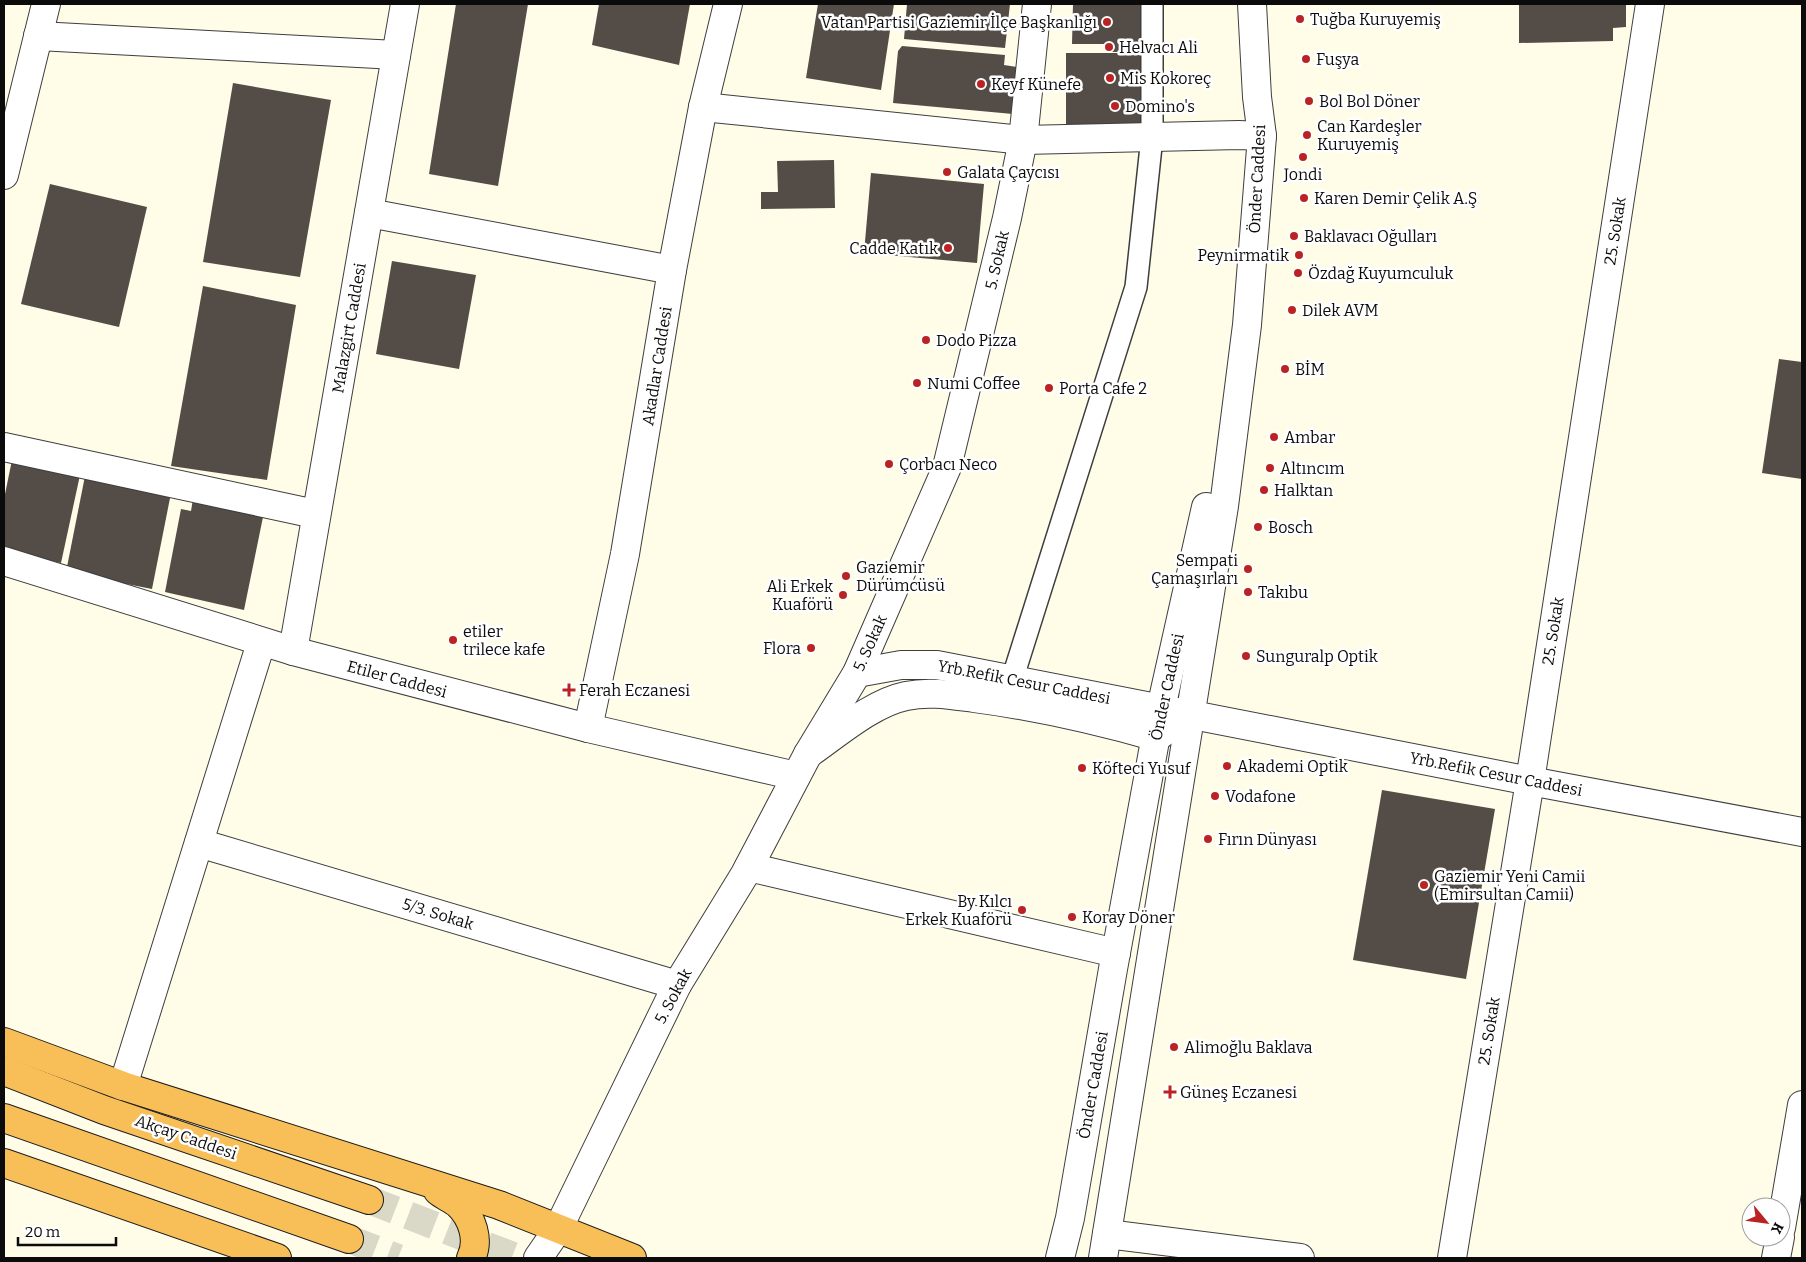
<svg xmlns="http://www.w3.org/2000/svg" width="1806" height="1262" viewBox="0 0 1806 1262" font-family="Bitter,serif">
<rect width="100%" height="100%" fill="#fffce8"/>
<g fill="#534c47">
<polygon points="456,4 528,4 498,186 429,174"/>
<polygon points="599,4 690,4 679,65 592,45"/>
<polygon points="818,4 894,4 881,90 806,78"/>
<polygon points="907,4 1010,4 1005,48 904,39"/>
<polygon points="1073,4 1146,4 1147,44 1119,44 1119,52 1108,52 1109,44 1072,44"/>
<polygon points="1519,4 1626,4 1626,27 1613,28 1613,41 1519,43"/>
<polygon points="902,46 1005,55 1004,65 1017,67 1013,114 893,103 898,51"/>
<polygon points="1066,53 1142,53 1141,127 1066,127"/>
<polygon points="233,83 331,100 300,277 203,262"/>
<polygon points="834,160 835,208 761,209 761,192 778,192 777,161"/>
<polygon points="871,173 984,184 977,263 864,253"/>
<polygon points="50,184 147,207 119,327 21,304"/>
<polygon points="392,261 476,275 459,369 376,354"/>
<polygon points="203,286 296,305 267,480 171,466"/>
<polygon points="1779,359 1802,362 1802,479 1762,473"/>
<polygon points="12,460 80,475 61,563 4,551 4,499"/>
<polygon points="85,476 171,493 152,589 66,572"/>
<polygon points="193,499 263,517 244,610 165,592 181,509 191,511"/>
<polygon points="1382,790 1495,809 1466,979 1353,960"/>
</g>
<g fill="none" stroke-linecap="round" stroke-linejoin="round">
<g stroke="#dad8c7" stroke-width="28" stroke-dasharray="28 14" stroke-linecap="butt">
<polyline points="369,1200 518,1258"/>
<polyline points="349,1239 398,1258"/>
</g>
<defs>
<polyline id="pedestrian" points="1012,680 1136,287 1152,137 1152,4"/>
<g id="minor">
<polyline points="38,36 396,55"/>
<polyline points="703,107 1023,140 1239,135 1262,136"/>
<polyline points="4,175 46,4"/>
<polyline points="369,213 672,270"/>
<polyline points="4,447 315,514"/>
<polyline points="293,651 405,4"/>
<polyline points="857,673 901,665 937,665 1530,781 1802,832"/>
<path d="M808,754C837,734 872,703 906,696C929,691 951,695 974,698C1036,706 1097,720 1157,737L1175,724"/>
<polyline points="199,843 677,985"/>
<polyline points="749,867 1116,953"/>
<polyline points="123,1086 261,643"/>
<polyline points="1781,1228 1802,1105"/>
<polyline points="1107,1234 1300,1258"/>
<polyline points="1452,1258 1530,781 1650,4"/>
<polyline points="1776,1258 1780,1237"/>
</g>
<g id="tertiary">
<polyline points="4,561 293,651 588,728 796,776"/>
<polyline points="588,728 625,554 672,270 703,107 728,4"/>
<polyline points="538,1258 558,1229 677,985 745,874 808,754 857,673 947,467 1007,218 1023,140 1037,4"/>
<polyline points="1060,1258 1070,1218 1113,969 1161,708 1206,507"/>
<polyline points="1103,1258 1224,506 1247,325 1262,136 1257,97 1252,4"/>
</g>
<g id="trunk">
<polyline points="4,1042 123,1086 499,1205 632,1258"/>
<polyline points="4,1071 104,1110 369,1200"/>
<polyline points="4,1118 349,1239"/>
<polyline points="4,1163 277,1258"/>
<path d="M438,1191C444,1196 452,1199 458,1204C472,1217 480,1240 471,1258"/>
</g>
</defs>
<use href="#pedestrian" stroke="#3e3e3e" stroke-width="24"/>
<use href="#minor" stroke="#3e3e3e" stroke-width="30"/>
<use href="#tertiary" stroke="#3e3e3e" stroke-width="30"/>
<use href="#trunk" stroke="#1c1c1c" stroke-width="30"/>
<use href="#pedestrian" stroke="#fff" stroke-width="21"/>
<use href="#minor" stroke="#fff" stroke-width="28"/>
<use href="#tertiary" stroke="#fff" stroke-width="28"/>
<use href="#trunk" stroke="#f8be57" stroke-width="28"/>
</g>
<g fill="#ba2324" stroke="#fff" stroke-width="2">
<circle cx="1300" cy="19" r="5"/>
<circle cx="1107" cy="22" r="5"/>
<circle cx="1109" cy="47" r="5"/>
<circle cx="1306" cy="59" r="5"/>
<circle cx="1110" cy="78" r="5"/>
<circle cx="981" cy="84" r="5"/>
<circle cx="1309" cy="101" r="5"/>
<circle cx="1115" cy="106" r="5"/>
<circle cx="1307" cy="135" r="5"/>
<circle cx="1303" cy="157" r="5"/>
<circle cx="947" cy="172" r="5"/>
<circle cx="1304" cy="198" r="5"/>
<circle cx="1294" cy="236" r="5"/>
<circle cx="948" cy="248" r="5"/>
<circle cx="1299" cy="255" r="5"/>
<circle cx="1298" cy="273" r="5"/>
<circle cx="1292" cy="310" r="5"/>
<circle cx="926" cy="340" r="5"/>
<circle cx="1285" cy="369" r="5"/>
<circle cx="917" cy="383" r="5"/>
<circle cx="1049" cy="388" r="5"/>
<circle cx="1274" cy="437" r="5"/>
<circle cx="889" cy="464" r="5"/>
<circle cx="1270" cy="468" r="5"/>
<circle cx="1264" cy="490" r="5"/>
<circle cx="1258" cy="527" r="5"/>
<circle cx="1248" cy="569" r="5"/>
<circle cx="846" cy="576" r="5"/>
<circle cx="1248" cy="592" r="5"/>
<circle cx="843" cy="595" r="5"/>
<circle cx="453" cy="640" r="5"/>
<circle cx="811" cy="648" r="5"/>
<circle cx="1246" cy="656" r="5"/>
<path d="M566.5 682.5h5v5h5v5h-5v5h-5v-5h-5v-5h5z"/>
<circle cx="1227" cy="766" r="5"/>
<circle cx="1082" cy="768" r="5"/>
<circle cx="1215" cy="796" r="5"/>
<circle cx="1208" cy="839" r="5"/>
<circle cx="1424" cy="885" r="5"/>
<circle cx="1022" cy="910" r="5"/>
<circle cx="1072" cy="917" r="5"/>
<circle cx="1174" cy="1047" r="5"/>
<path d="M1167.5 1084.5h5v5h5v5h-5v5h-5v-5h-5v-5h5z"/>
</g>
<g text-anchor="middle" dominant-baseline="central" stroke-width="5" stroke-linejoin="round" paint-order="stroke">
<g font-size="16" fill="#0b0b0b" stroke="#fff" text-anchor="start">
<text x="1310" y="19">Tuğba Kuruyemiş</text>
<text x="1097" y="22" text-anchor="end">Vatan Partisi Gaziemir İlçe Başkanlığı</text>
<text x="1119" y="47">Helvacı Ali</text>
<text x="1316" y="59">Fuşya</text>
<text x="1120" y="78">Mis Kokoreç</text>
<text x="991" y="84">Keyf Künefe</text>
<text x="1319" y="101">Bol Bol Döner</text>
<text x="1125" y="106">Domino's</text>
<text x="1317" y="126">Can Kardeşler<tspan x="1317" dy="18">Kuruyemiş</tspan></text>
<text x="957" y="172">Galata Çaycısı</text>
<text x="1303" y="174" text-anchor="middle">Jondi</text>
<text x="1314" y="198">Karen Demir Çelik A.Ş</text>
<text x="1304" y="236">Baklavacı Oğulları</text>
<text x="938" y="248" text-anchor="end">Cadde Katık</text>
<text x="1289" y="255" text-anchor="end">Peynirmatik</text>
<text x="1308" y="273">Özdağ Kuyumculuk</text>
<text x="1302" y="310">Dilek AVM</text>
<text x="936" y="340">Dodo Pizza</text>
<text x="1295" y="369">BİM</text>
<text x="927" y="383">Numi Coffee</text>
<text x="1059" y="388">Porta Cafe 2</text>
<text x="1284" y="437">Ambar</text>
<text x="899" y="464">Çorbacı Neco</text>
<text x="1280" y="468">Altıncım</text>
<text x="1274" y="490">Halktan</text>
<text x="1268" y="527">Bosch</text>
<text x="1238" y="560" text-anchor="end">Sempati<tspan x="1238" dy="18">Çamaşırları</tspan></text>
<text x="856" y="567">Gaziemir<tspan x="856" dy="18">Dürümcüsü</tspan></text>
<text x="833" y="586" text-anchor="end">Ali Erkek<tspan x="833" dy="18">Kuaförü</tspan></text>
<text x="1258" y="592">Takıbu</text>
<text x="463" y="631">etiler<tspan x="463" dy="18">trilece kafe</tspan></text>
<text x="801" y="648" text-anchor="end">Flora</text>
<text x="1256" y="656">Sunguralp Optik</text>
<text x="579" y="690">Ferah Eczanesi</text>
<text x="1237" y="766">Akademi Optik</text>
<text x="1092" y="768">Köfteci Yusuf</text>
<text x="1225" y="796">Vodafone</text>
<text x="1218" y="839">Fırın Dünyası</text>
<text x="1434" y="876">Gaziemir Yeni Camii<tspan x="1434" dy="18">(Emirsultan Camii)</tspan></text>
<text x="1012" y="901" text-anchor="end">By Kılcı<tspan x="1012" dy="18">Erkek Kuaförü</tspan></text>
<text x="1082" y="917">Koray Döner</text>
<text x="1184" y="1047">Alimoğlu Baklava</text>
<text x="1180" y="1092">Güneş Eczanesi</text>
</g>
<g font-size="16" fill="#0b0b0b" stroke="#fff">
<text transform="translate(1257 179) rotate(-87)">Önder Caddesi</text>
<text transform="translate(1615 231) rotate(-81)">25. Sokak</text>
<text transform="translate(997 260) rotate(-77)">5. Sokak</text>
<text transform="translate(349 328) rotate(-80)">Malazgirt Caddesi</text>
<text transform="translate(657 366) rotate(-81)">Akadlar Caddesi</text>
<text transform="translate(1553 631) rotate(-81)">25. Sokak</text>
<text transform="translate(870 643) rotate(-66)">5. Sokak</text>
<text transform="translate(397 679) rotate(15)">Etiler Caddesi</text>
<text transform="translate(1024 682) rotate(11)">Yrb.Refik Cesur Caddesi</text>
<text transform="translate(1167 687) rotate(-78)">Önder Caddesi</text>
<text transform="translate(1496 774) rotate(11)">Yrb.Refik Cesur Caddesi</text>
<text transform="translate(438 914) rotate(17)">5/3. Sokak</text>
<text transform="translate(673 996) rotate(-62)">5. Sokak</text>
<text transform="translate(1489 1031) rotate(-81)">25. Sokak</text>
<text transform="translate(1093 1085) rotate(-80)">Önder Caddesi</text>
<text transform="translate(186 1137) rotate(19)">Akçay Caddesi</text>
</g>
</g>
<rect width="1806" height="1262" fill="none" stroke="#0b0b0b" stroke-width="10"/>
<g transform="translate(1766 1222) rotate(119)"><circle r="24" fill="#ffffff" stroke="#9d9d9d"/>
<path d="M0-4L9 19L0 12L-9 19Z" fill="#ba2324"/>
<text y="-8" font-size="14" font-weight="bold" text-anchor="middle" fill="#0b0b0b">K</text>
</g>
<path d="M18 1237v8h98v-8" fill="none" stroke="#0b0b0b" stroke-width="2.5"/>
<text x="25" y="1237" font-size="15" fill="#0b0b0b" stroke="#ffffff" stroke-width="4" paint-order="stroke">20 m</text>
</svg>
